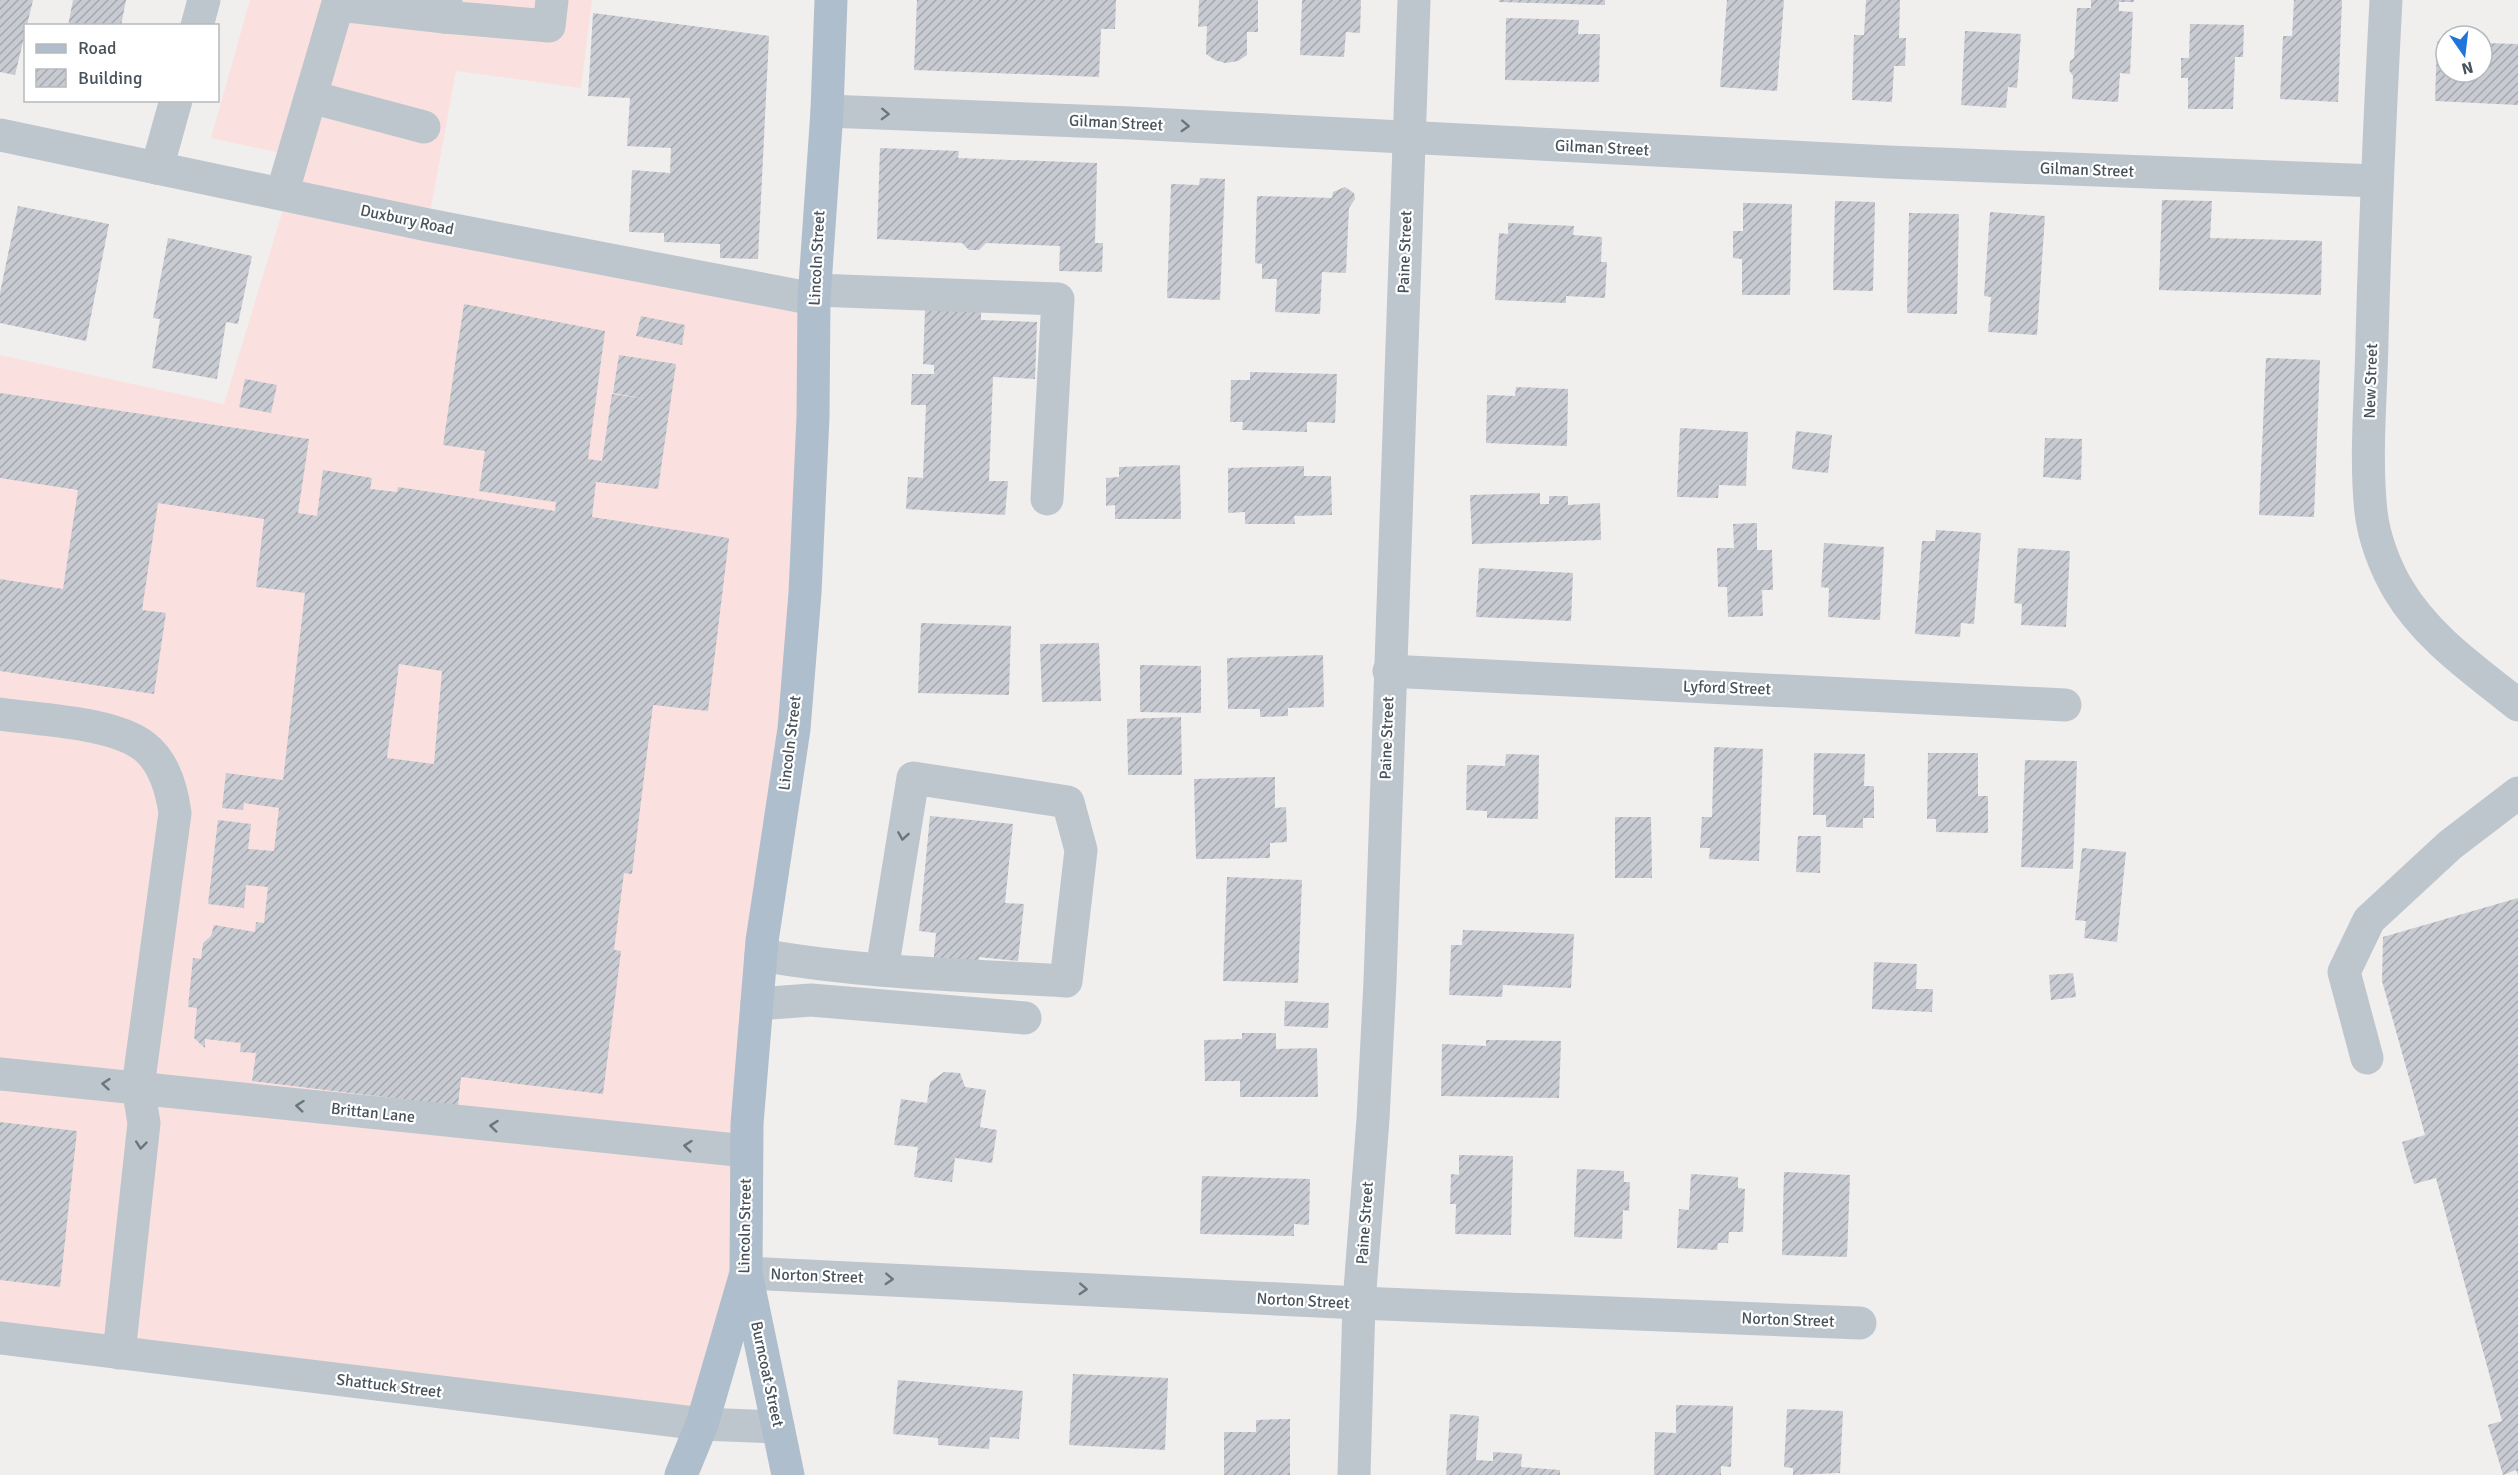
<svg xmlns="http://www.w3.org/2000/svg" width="2518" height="1475" viewBox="0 0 2518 1475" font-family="Signika,sans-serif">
<defs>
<pattern id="building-hatch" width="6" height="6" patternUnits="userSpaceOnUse" patternTransform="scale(1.5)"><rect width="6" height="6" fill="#c8cbd1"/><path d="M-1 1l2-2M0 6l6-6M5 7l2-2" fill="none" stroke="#a4a7ad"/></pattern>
</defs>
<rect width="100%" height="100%" fill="#f1eeee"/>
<polygon fill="#fae1df" points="250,0 592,0 581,88 456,71 428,225 814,299 746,1273 702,1424 0,1338 0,355 224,404 299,157 211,138"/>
<g fill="url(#building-hatch)" fill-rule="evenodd">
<polygon points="0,0 33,0 15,75 0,72"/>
<polygon points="73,0 126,0 121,26 68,26"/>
<polygon points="917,0 1116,0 1115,29 1101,29 1099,77 914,70"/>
<polygon points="1199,0 1258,0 1258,32 1247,32 1247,55 1238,61 1225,63 1215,60 1206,54 1207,26 1198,27"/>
<polygon points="1302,0 1361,0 1360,33 1346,32 1344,57 1300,55"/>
<polygon points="1499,0 1605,0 1605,5 1499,2"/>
<polygon points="1727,0 1784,0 1777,91 1720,87"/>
<polygon points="1866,0 1900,0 1899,38 1906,38 1905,66 1894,66 1892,102 1852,100 1854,35 1864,35"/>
<polygon points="2091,0 2134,0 2134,2 2119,2 2119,11 2133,12 2130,74 2120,73 2118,102 2072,99 2073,76 2069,70 2070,61 2074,58 2077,8 2091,8"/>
<polygon points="2294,0 2342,0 2338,102 2280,99 2283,36 2292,36"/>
<polygon points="593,13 769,36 758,259 720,258 720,244 664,242 664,233 629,232 632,170 670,173 671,148 627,146 630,98 588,96"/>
<polygon points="1506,18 1579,20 1578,34 1600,34 1599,82 1505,80"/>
<polygon points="2190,24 2244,25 2243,57 2235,57 2233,109 2188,109 2188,78 2181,78 2181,58 2189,58"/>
<polygon points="1965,31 2021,34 2017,88 2008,87 2006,108 1961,105"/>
<polygon points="2437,41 2446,41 2446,72 2482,72 2482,43 2518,44 2518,105 2435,101"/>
<polygon points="880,148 959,151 958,158 1097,163 1095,243 1103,243 1102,272 1059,271 1060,246 986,243 979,250 969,250 962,243 877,239"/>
<polygon points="1200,178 1225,179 1220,300 1167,298 1171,184 1199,185"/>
<polygon points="1345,187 1354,193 1355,199 1349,208 1346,273 1322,272 1320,314 1275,312 1277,279 1262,279 1262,264 1255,263 1257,196 1332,198 1333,192"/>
<polygon points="2162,200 2212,201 2210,238 2322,241 2321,295 2159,290"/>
<polygon points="1835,201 1875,202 1873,291 1833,290"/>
<polygon points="1743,203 1792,204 1790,295 1742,295 1742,259 1733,258 1733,231 1743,231"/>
<polygon points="18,206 109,224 86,341 0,323 0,293"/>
<polygon points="1990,212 2045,216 2037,335 1988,332 1991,297 1984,296"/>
<polygon points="1909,213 1959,214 1957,314 1907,313"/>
<polygon points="1508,223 1574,226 1573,235 1602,237 1601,262 1607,262 1605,298 1566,296 1566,303 1495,300 1499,233 1508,234"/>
<polygon points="168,238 252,256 238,324 226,322 217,379 152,368 160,319 153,318"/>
<path d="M464,304L605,331L588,459L602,461L612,394L646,399L613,393L619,355L676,364L658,489L596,482L592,517L729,538L708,711L653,705L632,874L624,873L614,950L621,951L603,1094L461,1077L458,1106L252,1081L256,1053L240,1052L241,1043L205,1039V1048L194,1038L197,1008L188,1007L193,958L201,959L203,943L211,936L214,925L255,932L256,922L264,923L268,887L246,885L244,908L208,904L218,820L251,824L248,849L274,851L279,808L244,803L243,810L222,808L226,773L283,780L305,593L256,587L264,519L158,503L142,610L166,613L154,694L0,671V579L63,589L78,490L0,478V393L309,439L298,513L317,516L323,470L372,478L370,489L397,492L398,487L555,511L556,502L479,491L485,451L443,445ZM399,664L442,671L434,764L387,758Z"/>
<polygon points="925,310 981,312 981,320 1037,322 1035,379 993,377 989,481 1008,481 1005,515 906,509 908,477 923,478 926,405 911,405 912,374 934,374 934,365 923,364"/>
<polygon points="641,316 685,325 682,345 636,336"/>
<polygon points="2266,358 2320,360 2314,517 2259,515"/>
<polygon points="1250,372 1337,374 1335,423 1307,422 1307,432 1242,430 1243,422 1230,422 1231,380 1250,380"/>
<polygon points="245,379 277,385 271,413 239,407"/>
<polygon points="1516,387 1568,389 1567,446 1486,443 1487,395 1515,396"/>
<polygon points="1680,428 1748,432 1746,486 1719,485 1718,498 1677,497"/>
<polygon points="1796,431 1832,435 1828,473 1792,469"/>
<polygon points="2045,438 2082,439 2081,480 2043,477"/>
<polygon points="1180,465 1181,519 1115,519 1115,505 1106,506 1106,478 1119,477 1119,467"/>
<polygon points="1304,466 1304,476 1331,476 1332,515 1294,516 1295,524 1245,524 1245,512 1228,513 1228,468"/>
<polygon points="1540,493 1540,504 1549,504 1549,496 1568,496 1568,505 1600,503 1601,540 1472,544 1470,495"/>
<polygon points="1757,523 1757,550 1772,550 1773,590 1762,590 1763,616 1728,617 1727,587 1718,587 1717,548 1734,548 1733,524"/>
<polygon points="1936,530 1981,533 1974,624 1961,623 1960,637 1915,634 1922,541 1935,541"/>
<polygon points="1824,543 1884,547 1880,620 1828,617 1829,588 1821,587"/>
<polygon points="2018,548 2070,551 2066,627 2021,625 2022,604 2014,603"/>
<polygon points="1479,568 1573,573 1571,621 1476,617"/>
<polygon points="921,623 1011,626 1009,695 918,693"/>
<polygon points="1099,643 1101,701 1042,702 1040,644"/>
<polygon points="1323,655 1324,707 1288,708 1288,716 1260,717 1260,709 1228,709 1227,658"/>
<polygon points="1140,665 1201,666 1201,713 1140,712"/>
<polygon points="1181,717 1182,775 1128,775 1127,719"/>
<polygon points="1714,747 1763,749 1759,861 1709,859 1710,848 1700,848 1702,817 1712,817"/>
<polygon points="1814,753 1865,754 1864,786 1874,786 1874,818 1863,818 1863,828 1826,827 1826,815 1813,815"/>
<polygon points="1928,753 1978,753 1978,796 1988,796 1988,833 1936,832 1936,819 1927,819"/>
<polygon points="1506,754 1539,755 1538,819 1487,818 1487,811 1466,810 1467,765 1505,766"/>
<polygon points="2025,760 2077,761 2073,869 2021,867"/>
<polygon points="1275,777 1275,808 1286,807 1287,842 1270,843 1270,858 1196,859 1194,779"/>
<polygon points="930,816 1013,824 1005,903 1024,904 1018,961 979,957 978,971 933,967 936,933 919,931"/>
<polygon points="1615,817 1651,817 1652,878 1615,878"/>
<polygon points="1798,836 1821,836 1820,873 1796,872"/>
<polygon points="2082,848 2126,852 2117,942 2084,938 2086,921 2075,920"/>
<polygon points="1227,877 1302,880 1298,983 1223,981"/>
<polygon points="2518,898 2518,1475 2516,1470 2503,1475 2488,1425 2502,1421 2436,1178 2414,1184 2402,1142 2425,1135 2382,981 2383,937"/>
<polygon points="1463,930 1574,934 1571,988 1503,985 1502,997 1449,995 1451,945 1462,945"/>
<polygon points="1874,962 1917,964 1916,989 1933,989 1932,1012 1872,1009"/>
<polygon points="2073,973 2076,997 2051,1000 2049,975"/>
<polygon points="1285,1001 1329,1003 1328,1028 1284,1026"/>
<polygon points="1242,1033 1276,1033 1276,1049 1317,1048 1318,1097 1240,1097 1240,1081 1205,1081 1204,1040 1242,1039"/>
<polygon points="1486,1040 1561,1041 1559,1098 1441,1096 1442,1044 1486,1046"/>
<polygon points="944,1072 960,1073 965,1087 986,1090 980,1127 997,1130 992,1163 955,1158 952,1182 914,1177 918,1147 894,1145 901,1099 927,1103 930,1082"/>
<polygon points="0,1122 77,1131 60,1287 0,1280"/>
<polygon points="1459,1155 1513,1156 1511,1235 1455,1234 1456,1204 1450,1204 1451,1174 1459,1175"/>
<polygon points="1577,1169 1624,1171 1624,1182 1630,1182 1629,1211 1623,1210 1622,1239 1574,1237"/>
<polygon points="1784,1172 1850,1175 1847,1257 1782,1255"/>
<polygon points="1691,1174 1738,1177 1738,1188 1745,1189 1743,1232 1729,1232 1728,1243 1718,1243 1717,1250 1677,1248 1679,1209 1689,1210"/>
<polygon points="1202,1176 1310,1179 1309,1225 1294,1224 1294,1236 1200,1234"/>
<polygon points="1073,1374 1168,1378 1165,1450 1069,1445"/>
<polygon points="898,1380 1023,1391 1019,1439 990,1437 989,1449 938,1445 938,1438 893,1434"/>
<polygon points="1676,1405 1733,1406 1731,1467 1721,1466 1721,1475 1654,1475 1655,1432 1676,1433"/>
<polygon points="1787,1409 1843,1411 1840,1473 1793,1475 1793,1468 1784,1467"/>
<polygon points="1450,1414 1479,1416 1476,1460 1493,1461 1493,1452 1522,1454 1521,1467 1560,1470 1560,1475 1446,1475"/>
<polygon points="1290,1419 1290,1475 1224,1475 1224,1432 1256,1432 1256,1420"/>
</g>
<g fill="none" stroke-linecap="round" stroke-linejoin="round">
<g stroke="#bdc6cd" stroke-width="33">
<path d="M2386,0C2380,113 2375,227 2372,340C2371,397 2365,456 2371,512C2374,538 2385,567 2398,589C2427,638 2475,670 2518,705"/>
<polyline points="339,5 445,17 446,0"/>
<polyline points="445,17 549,26 552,0"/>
<polyline points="197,26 204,0"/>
<polyline points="311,97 424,127"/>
<polyline points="827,111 1131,123 1888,162 2377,181"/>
<polyline points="0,135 428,225 814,299"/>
<polyline points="157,168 176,100"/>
<polyline points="282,194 339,0"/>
<polyline points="815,290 1058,299 1047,499"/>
<polyline points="1389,671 2065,705"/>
<path d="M0,714C40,720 114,722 145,747C164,762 172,791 175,813L138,1087L144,1123L119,1353"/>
<path d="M761,955C862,973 964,975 1066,981L1081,850L1068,802L913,778L882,970"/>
<polyline points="757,1004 811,1000 1025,1018"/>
<polyline points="2367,1058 2344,972 2369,920 2450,845 2518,793"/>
<polyline points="0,1074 746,1151"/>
<polyline points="746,1273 1359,1303 1860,1323"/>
<polyline points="0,1338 702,1424 778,1427"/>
<polyline points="1354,1475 1359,1303 1373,1119 1380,981 1414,0"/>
</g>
<g stroke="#afbecc" stroke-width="33">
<polyline points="747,1278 788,1475"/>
<polyline points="681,1475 702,1424 746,1273 747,1124 762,941 794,729 805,593 813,417 814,299 827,111 831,0"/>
</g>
</g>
<defs><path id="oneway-chevron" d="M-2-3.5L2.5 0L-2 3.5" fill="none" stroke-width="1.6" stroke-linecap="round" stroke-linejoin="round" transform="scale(1.5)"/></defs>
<g stroke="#6a757d">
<use href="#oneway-chevron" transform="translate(885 114) rotate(2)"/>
<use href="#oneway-chevron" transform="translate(1185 126) rotate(3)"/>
<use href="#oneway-chevron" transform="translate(903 836) rotate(99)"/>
<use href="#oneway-chevron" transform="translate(106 1084) rotate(-175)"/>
<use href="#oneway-chevron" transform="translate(300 1106) rotate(-174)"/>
<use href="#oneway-chevron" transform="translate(494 1126) rotate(-174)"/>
<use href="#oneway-chevron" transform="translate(141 1145) rotate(96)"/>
<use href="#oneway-chevron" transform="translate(688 1146) rotate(-174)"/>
<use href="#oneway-chevron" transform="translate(889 1279) rotate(3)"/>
<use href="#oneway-chevron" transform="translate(1083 1289) rotate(3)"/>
</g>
<g text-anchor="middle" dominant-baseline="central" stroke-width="4.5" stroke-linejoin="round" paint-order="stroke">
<g font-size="16" fill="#47525b" stroke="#fff">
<text transform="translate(1116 123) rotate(3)">Gilman Street</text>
<text transform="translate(1602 148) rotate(3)">Gilman Street</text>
<text transform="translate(2087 170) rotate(2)">Gilman Street</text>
<text transform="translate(407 220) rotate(12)">Duxbury Road</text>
<text transform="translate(1405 252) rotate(-88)">Paine Street</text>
<text transform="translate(817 258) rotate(-87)">Lincoln Street</text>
<text transform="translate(2371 381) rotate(-88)">New Street</text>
<text transform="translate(1727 688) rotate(2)">Lyford Street</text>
<text transform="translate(1387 738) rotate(-88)">Paine Street</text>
<text transform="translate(790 743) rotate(-83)">Lincoln Street</text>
<text transform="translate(373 1113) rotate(6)">Brittan Lane</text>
<text transform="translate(1365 1223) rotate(-86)">Paine Street</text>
<text transform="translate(745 1226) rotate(-89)">Lincoln Street</text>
<text transform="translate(817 1276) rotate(2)">Norton Street</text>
<text transform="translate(1303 1301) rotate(3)">Norton Street</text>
<text transform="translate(1788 1320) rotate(2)">Norton Street</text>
<text transform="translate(767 1374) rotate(78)">Burncoat Street</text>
<text transform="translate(389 1386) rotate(7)">Shattuck Street</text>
</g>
</g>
<rect x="24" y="24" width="195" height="78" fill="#ffffff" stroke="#b5babd" stroke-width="1.5"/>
<rect x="36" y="44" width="30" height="9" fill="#afbecc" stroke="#b5babd" stroke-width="1.5"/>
<text x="78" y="54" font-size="18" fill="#47525b">Road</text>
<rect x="36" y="69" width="30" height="18" fill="url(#building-hatch)" stroke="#b5babd" stroke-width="1.5"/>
<text x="78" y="84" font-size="18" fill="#47525b">Building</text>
<g transform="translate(2464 54) rotate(166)"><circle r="28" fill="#ffffff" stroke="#b5babd" stroke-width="1.5"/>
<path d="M0-4.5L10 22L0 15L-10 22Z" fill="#2075da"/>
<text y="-9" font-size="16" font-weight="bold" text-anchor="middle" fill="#47525b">N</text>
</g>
</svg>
